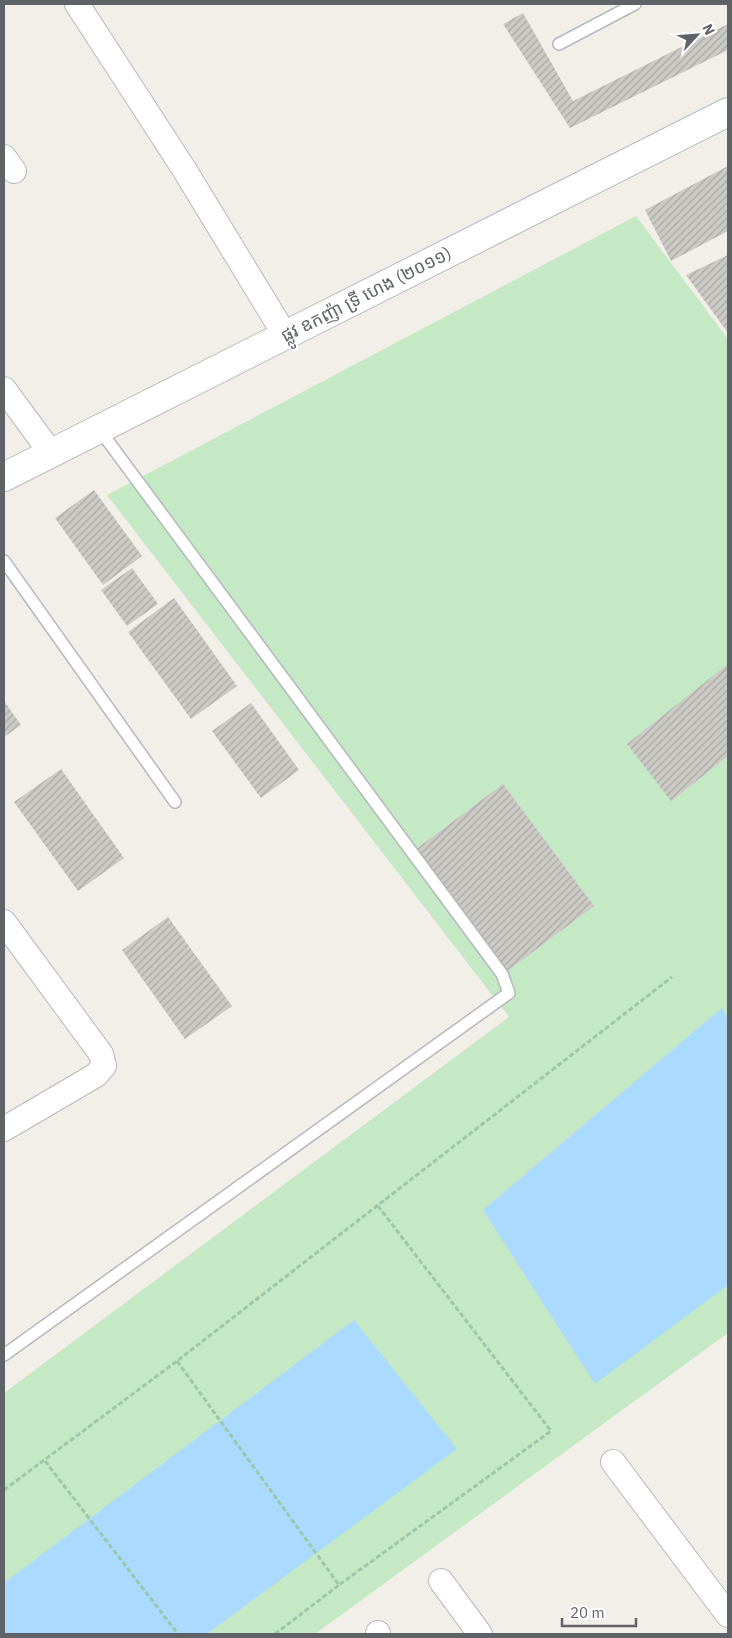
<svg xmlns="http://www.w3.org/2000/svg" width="732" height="1638" viewBox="0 0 732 1638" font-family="'IBM Plex Sans','Noto Sans Khmer',sans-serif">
<defs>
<pattern id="building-hatch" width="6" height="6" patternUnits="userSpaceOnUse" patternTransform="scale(1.25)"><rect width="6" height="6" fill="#cccac5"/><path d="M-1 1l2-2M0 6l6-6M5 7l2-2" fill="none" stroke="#a9a8a4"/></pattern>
</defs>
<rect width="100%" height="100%" fill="#f1efe8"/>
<polygon fill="#c5e8c5" points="636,216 728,339 728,1333 315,1634 4,1634 4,1393 509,1017 107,495"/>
<g fill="#aadaff">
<polygon points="722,1008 728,1019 728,1285 595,1384 483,1210"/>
<polygon points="354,1320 457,1449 207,1634 4,1634 4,1583"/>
</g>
<g fill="url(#building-hatch)">
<polygon points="523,13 573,101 728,24 728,50 570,128 503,24"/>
<polygon points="728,166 728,231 671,261 645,210"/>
<polygon points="728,255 728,333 686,275"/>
<polygon points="94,490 142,556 103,585 55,518"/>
<polygon points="132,568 158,604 127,626 101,590"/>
<polygon points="174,598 237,686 191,719 128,632"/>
<polygon points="728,664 728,756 671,801 627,744"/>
<polygon points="4,701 21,725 4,737"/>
<polygon points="251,703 299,770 261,798 212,731"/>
<polygon points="61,769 124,858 78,891 14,802"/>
<polygon points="503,784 594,906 506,972 415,850"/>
<polygon points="168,917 232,1006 185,1039 122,950"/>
</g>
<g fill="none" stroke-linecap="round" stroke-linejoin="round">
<defs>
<g id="service">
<polyline points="559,44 635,4"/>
<polyline points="4,561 175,802"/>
<polyline points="4,1355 509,993 502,974 99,429"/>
</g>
<g id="minor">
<polyline points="77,4 184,169 285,335"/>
<polyline points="4,157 14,171"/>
<polyline points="4,389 51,453"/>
<polyline points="4,922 101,1054 104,1066 96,1075 4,1129"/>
<polyline points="613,1462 728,1615"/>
<polyline points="441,1581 480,1634"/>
<polyline points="378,1633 378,1634"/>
</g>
<polyline id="secondary" points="4,477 728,112"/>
</defs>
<use href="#service" stroke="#b5b8bc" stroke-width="14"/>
<use href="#minor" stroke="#b5b8bc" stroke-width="26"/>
<use href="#secondary" stroke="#b6babf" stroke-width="30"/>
<g stroke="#9cc7a9" stroke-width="3" stroke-dasharray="5 2.5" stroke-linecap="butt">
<polyline points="177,1361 339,1585 551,1431 378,1206"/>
<polyline points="45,1461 178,1634"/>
<polyline points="4,1490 177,1361 672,977"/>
<polyline points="275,1634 339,1585"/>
</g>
<use href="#service" stroke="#fff" stroke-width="11"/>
<use href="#minor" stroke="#fff" stroke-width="24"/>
<use href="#secondary" stroke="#fff" stroke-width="28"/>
</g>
<g text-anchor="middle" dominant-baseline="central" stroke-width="4.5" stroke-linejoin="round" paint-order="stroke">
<g font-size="18" fill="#5f6368" stroke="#fff">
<text transform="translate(366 294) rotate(-27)">ផ្លូវ ឧកញ៉ា ទ្រី ហេង (២០១១)</text>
</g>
</g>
<rect width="732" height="1638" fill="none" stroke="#5f6368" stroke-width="10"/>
<g transform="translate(697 35) rotate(64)" stroke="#ffffff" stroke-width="4" paint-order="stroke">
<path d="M0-4L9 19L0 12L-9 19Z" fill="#5f6368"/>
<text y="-8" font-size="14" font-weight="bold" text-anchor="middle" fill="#5f6368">N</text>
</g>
<path d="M562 1618v8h74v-8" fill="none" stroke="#5f6368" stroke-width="2.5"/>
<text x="570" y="1618" font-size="15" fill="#5f6368" stroke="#ffffff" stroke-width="4" paint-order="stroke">20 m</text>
</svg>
